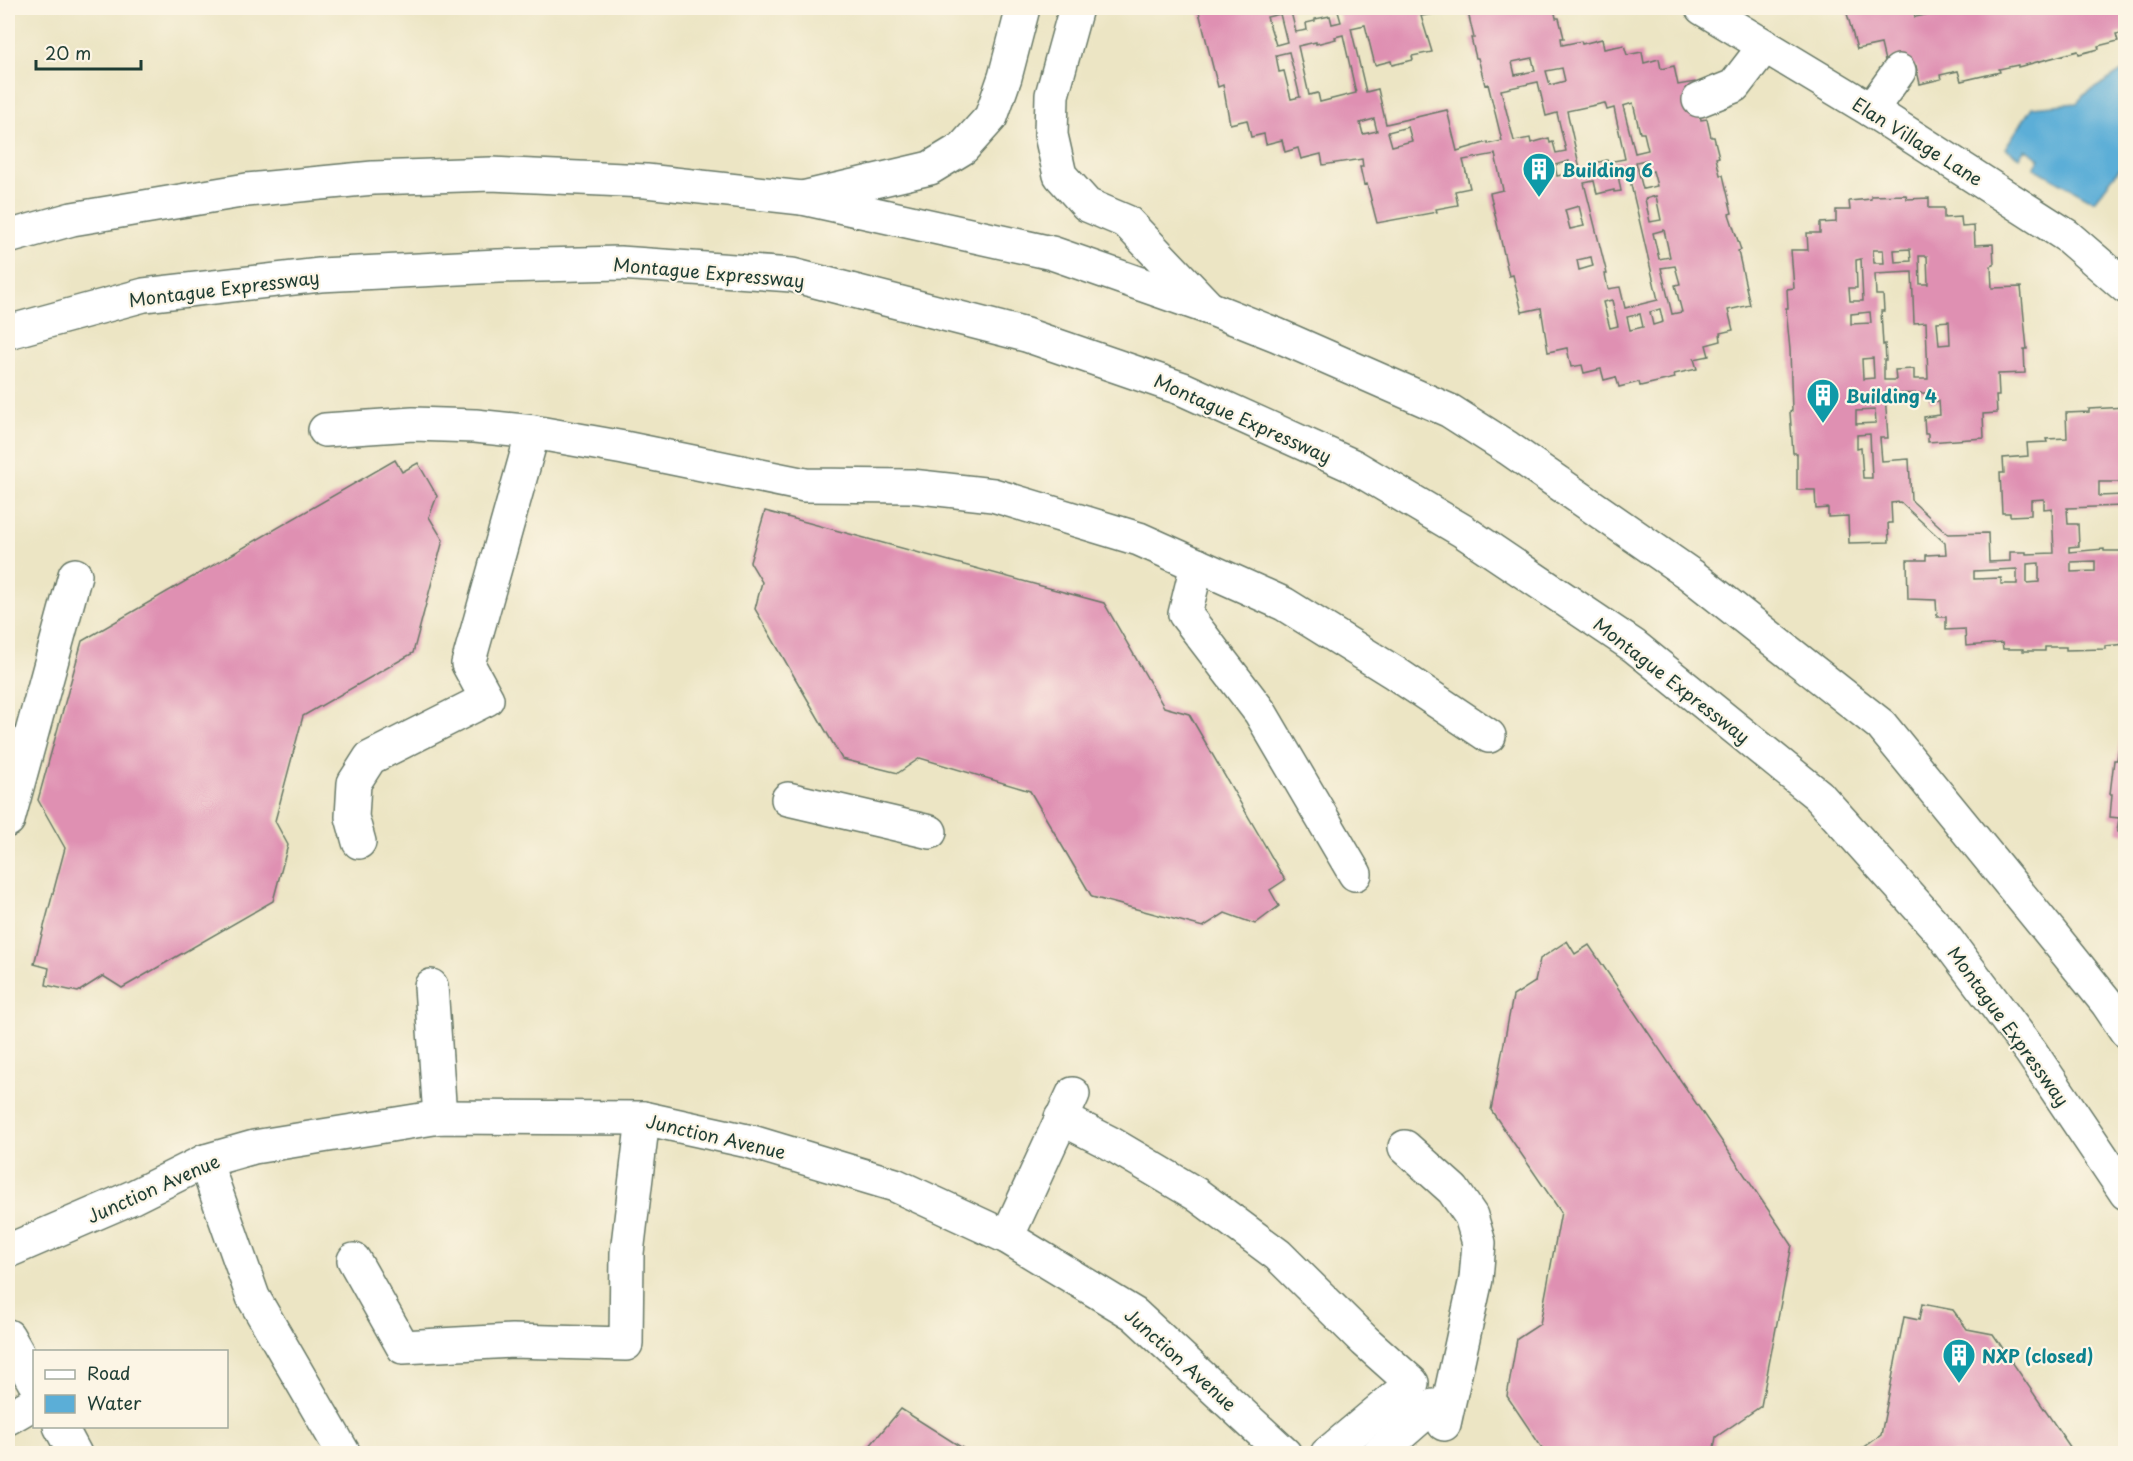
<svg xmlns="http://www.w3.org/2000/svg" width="2133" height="1461" viewBox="0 0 2133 1461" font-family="'Playpen Sans',sans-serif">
<rect width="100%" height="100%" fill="#fcf5e5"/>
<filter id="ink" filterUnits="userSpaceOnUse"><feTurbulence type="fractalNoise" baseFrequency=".0167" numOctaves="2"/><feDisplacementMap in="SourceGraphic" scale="12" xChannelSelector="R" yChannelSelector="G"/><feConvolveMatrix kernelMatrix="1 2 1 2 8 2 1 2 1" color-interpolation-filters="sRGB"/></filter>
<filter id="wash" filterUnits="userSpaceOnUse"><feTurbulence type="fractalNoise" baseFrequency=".008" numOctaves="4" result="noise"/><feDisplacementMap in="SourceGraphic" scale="24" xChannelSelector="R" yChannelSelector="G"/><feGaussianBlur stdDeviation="1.35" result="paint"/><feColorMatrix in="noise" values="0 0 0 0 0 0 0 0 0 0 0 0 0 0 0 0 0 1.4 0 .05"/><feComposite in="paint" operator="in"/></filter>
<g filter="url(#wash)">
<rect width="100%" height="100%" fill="#ece5c4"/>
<polygon fill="#5baed7" stroke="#3d7686" stroke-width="1.5" points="2125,69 2125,162 2094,201 2034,168 2040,159 2025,149 2019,157 2005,148 2032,107 2077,103 2084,95"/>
<g id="blocks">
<g fill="#df90b2" fill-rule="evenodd">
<path d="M1198,8H1290L1296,32L1307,30L1306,23L1315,21V19L1330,16L1332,24L1341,22L1337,8H1433L1434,14L1421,16L1432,52L1412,56L1413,60L1392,65L1391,61L1375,65L1365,25L1351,28L1366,92L1378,89L1386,124L1447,110L1457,151L1488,142V144L1502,141L1488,84L1485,85L1478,58H1476L1471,38H1474L1467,8H1554L1556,18H1559L1564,38H1561L1562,45L1581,41L1582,44L1602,39L1604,49L1624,45L1627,55L1642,52L1644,63L1659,59L1661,69L1674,66L1678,85L1695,82L1699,100H1697L1701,120L1707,119L1711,137H1714L1719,157L1716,158L1720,175H1723L1732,213L1729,214L1741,250L1738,251L1750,305L1728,310L1733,330L1720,333L1721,341L1706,345L1709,356L1694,359L1697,369L1674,374L1675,378L1640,386L1639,382L1619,387L1616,377L1604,380L1601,369L1584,373L1582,365L1571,367L1567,348L1548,352L1541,308L1522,312L1513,275L1509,276L1490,193L1503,190L1495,154L1463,160L1470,188L1455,191L1458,205L1436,209L1437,212L1377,223L1367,184L1364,185L1360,167H1363L1362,159L1323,165L1321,154L1301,159L1298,148L1285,152L1282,140L1266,144L1264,134L1251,137L1247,120L1230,124L1223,85L1218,87ZM1280,14L1287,42L1276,45L1267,17ZM1343,35L1356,93L1320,102L1318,93L1309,95L1298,46L1316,42V44L1336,39L1335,37ZM1289,52L1300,97L1291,99L1284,71L1279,72L1276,55ZM1532,58L1535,71L1515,75L1512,62ZM1562,68L1565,81L1550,85L1546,71ZM1538,82L1546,116L1557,113L1566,151L1556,153L1553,142L1550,143L1549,138L1531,143L1530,138L1514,141L1501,90ZM1605,103L1607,110L1614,108L1625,159L1608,162L1607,160L1591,164L1592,167L1580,169L1567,111ZM1633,103L1640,133H1644L1648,150L1635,153L1623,106ZM1374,119L1377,131L1363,134L1360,123ZM1408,127L1412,141L1392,146L1388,132ZM1646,160L1649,172L1653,171L1657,186L1643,189L1636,162ZM1569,161L1571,173L1557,176L1555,165ZM1628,172L1658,300L1625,308L1620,287L1608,289L1605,274H1607L1584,183L1594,181L1597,194L1614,190V192L1621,191L1618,175ZM1656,196L1661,220L1650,222L1645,199ZM1579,206L1584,226L1570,229L1565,210ZM1664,230L1670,257L1659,259L1653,233ZM1591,257L1593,266L1579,270L1577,260ZM1675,266L1680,284L1675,285L1682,312L1672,314L1661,268ZM1612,300L1618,326L1610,328L1603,302ZM1660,309L1663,322L1653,325L1650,312ZM1640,314L1643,327L1630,330L1627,317Z"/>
<polygon points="1858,8 1913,8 1915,17 1943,11 1944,15 1959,11 1958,8 1969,9 2126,8 2126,32 2116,34 2118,41 2098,46 2099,49 2079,54 2078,51 2018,67 2018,65 1999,69 2000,72 1961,81 1958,71 1940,75 1941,79 1920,84 1916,66 1899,71 1896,58 1885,61 1881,44 1857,49 1846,10"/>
<path d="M1906,195L1907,199L1929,198V208H1944V218L1961,217L1962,227L1974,226L1975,245L1993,244L1994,265L1991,266L1992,288L2021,287L2027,349H2024L2025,373L1998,374L1999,396H1996L1997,413L1983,414L1984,438L1928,442V434H1925L1924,417L1940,415L1939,401L1929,402V393L1885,394L1888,438H1880L1882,461L1909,459L1911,500L1948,534L1988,533L1989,562L2010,561V552H2026V554L2054,553L2052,508L2044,509V499L2031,500V515L2010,516V513H2002L2000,473H2004L2003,458L2028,456L2027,443L2047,442L2046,439L2067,438L2066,413L2089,412V409L2126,407V516H2124L2123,506L2067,508L2068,524H2078L2079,546L2069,547V552L2104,549V551H2126V560H2124L2126,644L2105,646V649L2066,650V647H2045V651H2023V649H2003L2002,643L1966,646L1965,629L1946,630V617H1937L1936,600L1908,599L1907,560H1926V555L1946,554L1945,543L1900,502L1891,503L1892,523H1888L1889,542L1849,543L1848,516L1828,517V508L1816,509L1815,490H1797V453H1793L1790,412L1792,411L1790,350L1786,308H1788L1787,289L1794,288L1791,250H1808L1807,233H1820V223L1836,222V210H1850L1849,201L1871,199V196ZM1910,249L1911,261L1895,262L1894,250ZM1873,250H1883L1884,263H1874ZM1919,256H1927L1928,284H1920ZM1861,259L1863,301H1850L1849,288H1857L1856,260ZM1912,272L1914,323L1926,322L1928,379H1914V369L1895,370L1896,380H1884V360H1886L1885,344L1883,345L1881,311H1884L1883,295H1876L1875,274ZM1870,312L1871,323L1851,324V314ZM1949,321L1950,344L1939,345L1937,322ZM1873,358L1874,378L1863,379L1862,359ZM1875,410L1876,423L1856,424V411ZM1870,434L1872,478H1863L1861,447L1857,448V435ZM2099,482H2122L2123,495L2099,496ZM2095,561V571L2071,572V562ZM2039,563V582L2027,583V564ZM2017,569V584H2001V578L1974,579V571Z"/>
<polygon points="395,460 402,472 418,463 437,496 429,517 443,540 413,653 303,716 275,821 288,845 273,901 122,988 103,976 78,992 46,985 49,968 34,964 65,848 38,800 82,641"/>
<polygon points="765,511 1104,603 1164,707 1189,714 1285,880 1270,890 1279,906 1255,924 1225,913 1203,927 1092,897 1030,791 920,758 898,773 842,759 755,609 762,582 750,562"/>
<polygon points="2120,739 2126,739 2126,834 2117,832 2119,818 2110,817 2112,794 2110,794 2114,760 2117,760"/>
<polygon points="1567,941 1575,954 1589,945 1792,1245 1761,1406 1716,1437 1713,1454 1546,1454 1507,1396 1517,1339 1540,1324 1561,1212 1491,1110 1513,996 1535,982 1540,959"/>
<polygon points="1922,1304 1953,1310 1967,1329 1993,1334 2075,1454 1855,1454 1881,1435 1904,1317 1919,1320"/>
<polygon points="901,1409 972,1454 863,1454"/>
</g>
</g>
</g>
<g filter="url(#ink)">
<use href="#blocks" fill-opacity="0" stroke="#677866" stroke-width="1.5"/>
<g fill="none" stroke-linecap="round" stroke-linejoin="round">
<defs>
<g id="minor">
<polyline points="1076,8 1052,95 1051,135 1060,175 1087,205 1127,222 1209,308"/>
<polyline points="1702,8 1871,110 2067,236 2126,287"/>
<polyline points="1699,100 1734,86 1764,47"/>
<polyline points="1871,110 1899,71"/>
<polyline points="802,198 930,168 963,148 991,117 1005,77 1023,8"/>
<polyline points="325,430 413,424 475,426 533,432 624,448 805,485 911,486 993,495 1139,539 1284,604 1395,673 1489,736"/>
<polyline points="1197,565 1185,614 1260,712 1355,874"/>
<polyline points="788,799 930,832"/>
<polyline points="8,820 75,575"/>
<polyline points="359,842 352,817 354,783 370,758 487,699 468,664 533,432"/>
<polyline points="431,986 440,1117"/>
<polyline points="1061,1118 1110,1143 1196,1194 1278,1255 1365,1341 1412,1383 1327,1454"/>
<polyline points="1405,1147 1453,1190 1471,1216 1479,1243 1476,1279 1444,1424"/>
<polyline points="205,1161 253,1297 344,1454"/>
<polyline points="1007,1237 1073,1094"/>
<polyline points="354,1260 403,1347 512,1341 626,1344 627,1253 643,1118"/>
<polyline points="8,1336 34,1382"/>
<polyline points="8,1418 34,1403"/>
<polyline points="60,1426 75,1454"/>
<polyline points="1378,1454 1433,1406"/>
</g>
<polyline id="major" points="8,1251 133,1197 205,1161 254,1147 440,1117 643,1118 752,1142 895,1185 1007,1237 1134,1314 1285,1454"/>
<g id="highway">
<polyline points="8,237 72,219 247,190 373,178 491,174 646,181 802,198 1052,253 1209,308 1277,335 1450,411 1508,448 1691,575 1881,725 2054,937 2107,1003 2126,1031"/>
<polyline points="8,332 144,295 320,275 498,266 620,263 792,275 1026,335 1183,389 1353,466 1463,531 1634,646 1818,795 1940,931 2031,1052 2126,1193"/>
</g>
</defs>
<use href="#minor" stroke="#677866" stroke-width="36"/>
<use href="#major" stroke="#677866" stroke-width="36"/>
<use href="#highway" stroke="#677866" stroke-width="36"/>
<use href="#minor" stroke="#fff" stroke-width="33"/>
<use href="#major" stroke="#fff" stroke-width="33"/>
<use href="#highway" stroke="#fff" stroke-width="33"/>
</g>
</g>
<defs>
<symbol id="building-pin" viewBox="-11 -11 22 30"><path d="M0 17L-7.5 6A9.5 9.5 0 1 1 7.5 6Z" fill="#0f9aa8" stroke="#fcf5e5"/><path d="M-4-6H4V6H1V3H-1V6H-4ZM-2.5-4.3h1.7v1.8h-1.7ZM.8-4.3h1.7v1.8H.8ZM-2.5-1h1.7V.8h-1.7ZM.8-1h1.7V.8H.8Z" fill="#fff"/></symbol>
</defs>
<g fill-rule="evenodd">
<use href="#building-pin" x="1520" y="150" width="38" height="52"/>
<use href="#building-pin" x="1804" y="376" width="38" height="52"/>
<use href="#building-pin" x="1940" y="1336" width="38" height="52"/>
</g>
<g text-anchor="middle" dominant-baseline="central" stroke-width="4.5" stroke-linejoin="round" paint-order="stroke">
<g font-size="18" fill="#1f3d34" stroke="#fcf5e5">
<text transform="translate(1918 141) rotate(32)">Elan Village Lane</text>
<text transform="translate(709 272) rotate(5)">Montague Expressway</text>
<text transform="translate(224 288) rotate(-7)">Montague Expressway</text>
<text transform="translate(1243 418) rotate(24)">Montague Expressway</text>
<text transform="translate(1672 680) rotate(38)">Montague Expressway</text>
<text transform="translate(2009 1026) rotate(54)">Montague Expressway</text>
<text transform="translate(716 1136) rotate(13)">Junction Avenue</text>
<text transform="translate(153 1188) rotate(-24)">Junction Avenue</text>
<text transform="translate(1181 1359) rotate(42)">Junction Avenue</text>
</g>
<g font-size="18" font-weight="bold" fill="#0d838f" stroke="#fcf5e5" text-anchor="start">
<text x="1562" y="169">Building 6</text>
<text x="1846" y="395">Building 4</text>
<text x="1982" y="1355">NXP (closed)</text>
</g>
</g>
<rect width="2133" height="1461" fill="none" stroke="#fcf5e5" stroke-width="30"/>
<rect x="33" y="1350" width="195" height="78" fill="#fcf5e5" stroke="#a4ab9e" stroke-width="1.5"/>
<rect x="45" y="1370" width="30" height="9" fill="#ffffff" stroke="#a4ab9e" stroke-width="1.5"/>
<text x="87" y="1380" font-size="18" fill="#1f3d34">Road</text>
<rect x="45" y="1395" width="30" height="18" fill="#5baed7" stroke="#a4ab9e" stroke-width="1.5"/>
<text x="87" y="1410" font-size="18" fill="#1f3d34">Water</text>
<path d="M36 60v9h105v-9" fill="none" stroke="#1f3d34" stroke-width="3"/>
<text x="45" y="60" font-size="18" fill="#1f3d34" stroke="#fcf5e5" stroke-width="4.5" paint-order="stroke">20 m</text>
</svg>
